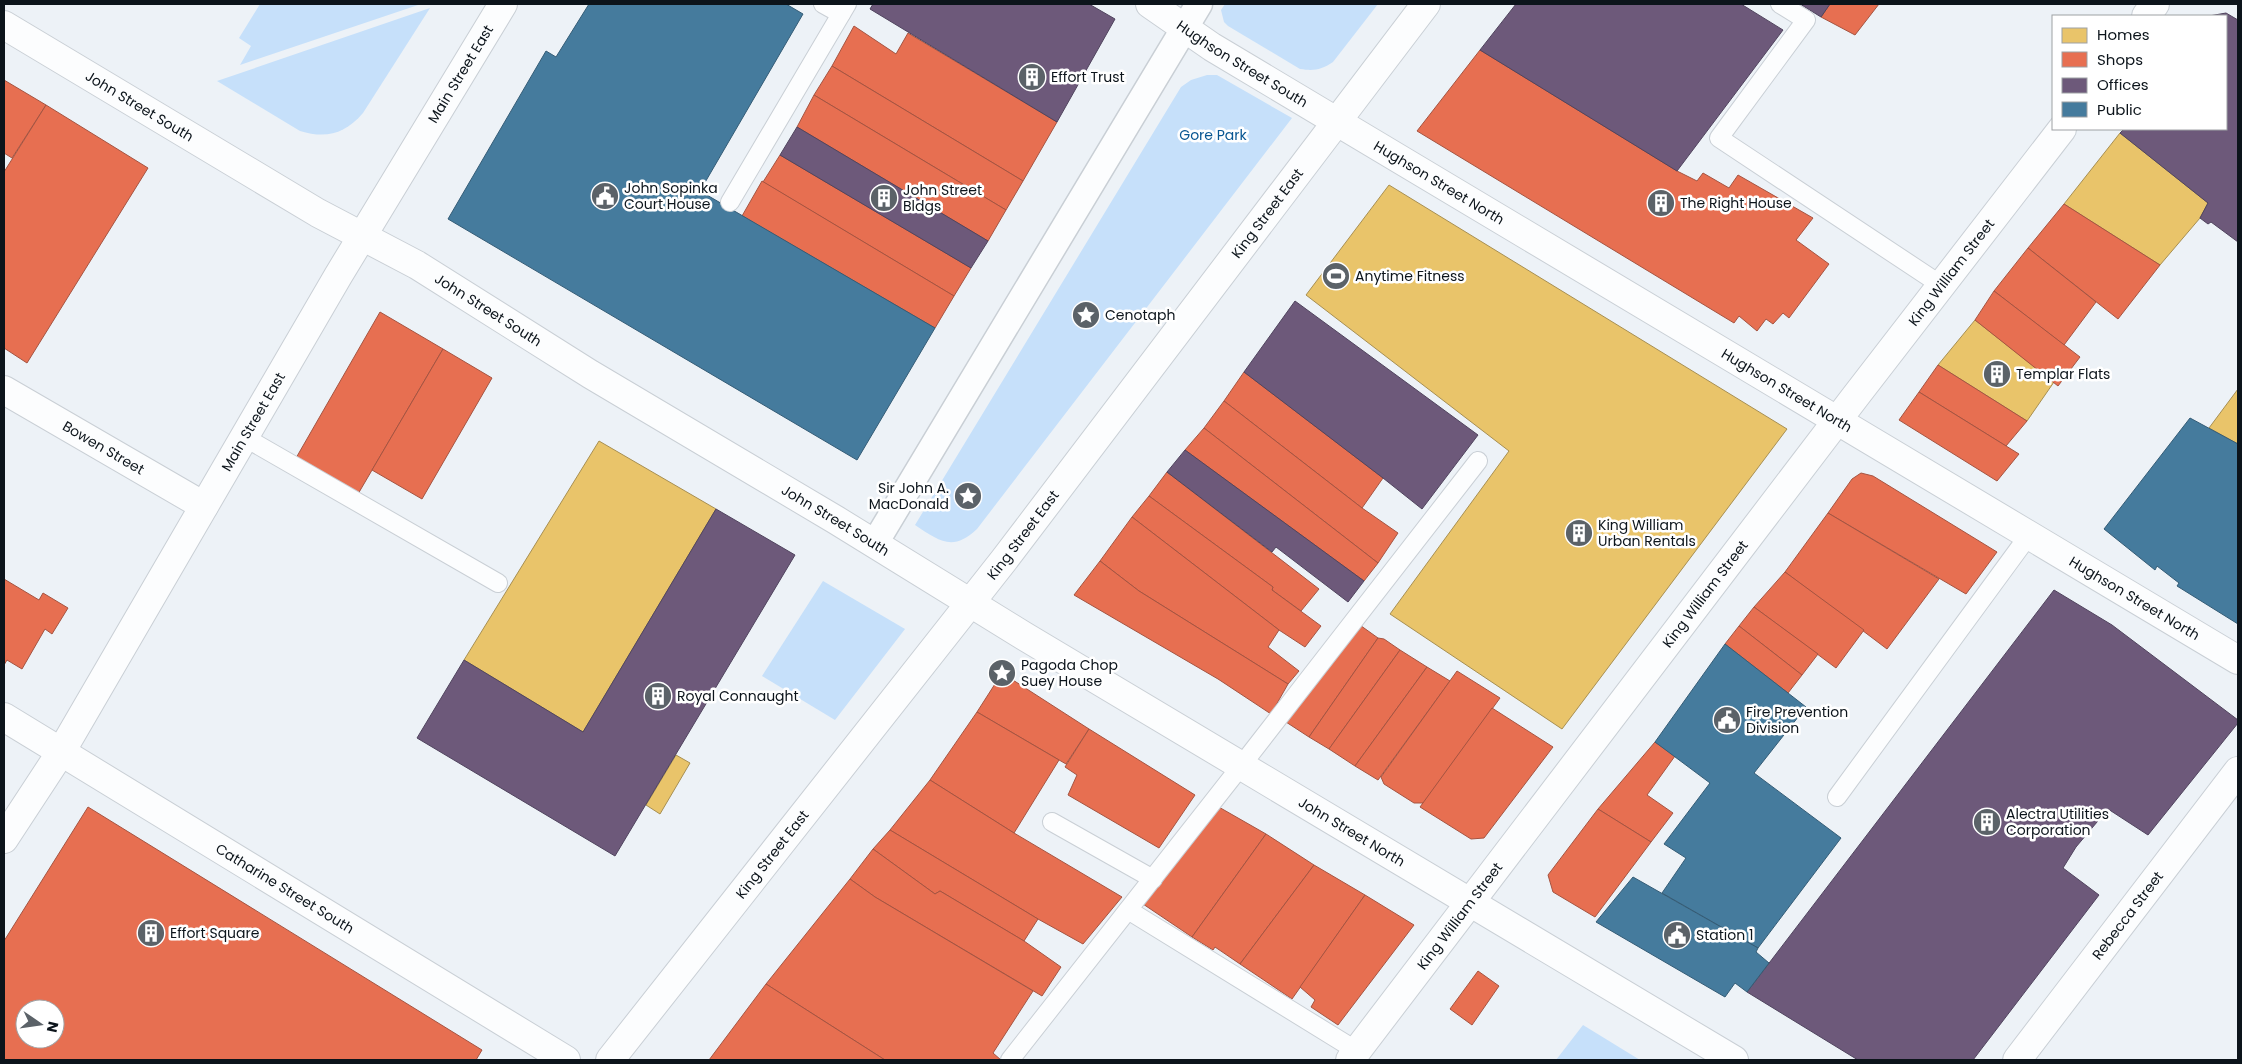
<svg xmlns="http://www.w3.org/2000/svg" width="2242" height="1064" viewBox="0 0 2242 1064" font-family="Poppins,sans-serif">
<rect width="100%" height="100%" fill="#edf2f7"/>
<g fill="#c6e0fa">
<polygon points="260,4 421,4 240,65 251,46 239,38"/>
<path d="M1225,4H1378L1333,62C1321,70 1314,71 1300,69L1228,26L1224,22L1221,10Z"/>
<path d="M430,8L363,113C345,134 326,139 300,131L217,81Z"/>
<path d="M1207,75H1217L1292,118L977,529C953,552 939,541 915,525L1181,87L1191,80Z"/>
<polygon points="823,581 905,629 835,720 762,676"/>
<polygon points="1583,1025 1640,1060 1556,1060"/>
</g>
<g fill="#e9c46a" stroke="#a78f52">
<polygon points="2120,133 2208,203 2200,218 2160,265 2064,204"/>
<polygon points="1389,185 1787,429 1562,729 1390,614 1509,451 1306,295"/>
<polygon points="1975,320 2054,382 2027,421 1938,365"/>
<polygon points="2238,389 2238,444 2209,428"/>
<polygon points="599,441 716,509 583,732 464,660"/>
<polygon points="676,755 690,763 660,814 646,805"/>
</g>
<g fill="#e76f51" stroke="#a55441" fill-rule="evenodd">
<polygon points="1830,4 1879,4 1855,35 1821,17"/>
<polygon points="854,26 896,54 908,33 1057,122 1023,181 832,66"/>
<polygon points="1480,50 1677,171 1697,181 1703,173 1729,188 1738,175 1813,218 1796,240 1829,264 1789,318 1783,313 1773,324 1766,319 1757,331 1739,316 1734,323 1417,131"/>
<polygon points="832,66 1023,181 1006,210 814,95"/>
<polygon points="4,80 46,105 12,158 4,153"/>
<polygon points="814,95 1006,210 988,241 797,127"/>
<polygon points="46,105 148,168 27,363 4,348 4,172"/>
<polygon points="780,155 971,268 954,296 763,182"/>
<polygon points="762,181 954,296 935,328 742,216"/>
<polygon points="2064,204 2160,265 2118,319 2028,248"/>
<polygon points="2028,248 2096,302 2064,345 1994,291"/>
<polygon points="1994,291 2080,357 2058,386 1975,320"/>
<polygon points="380,312 443,349 358,494 296,458"/>
<polygon points="443,349 492,378 422,499 372,470"/>
<polygon points="1938,365 2027,421 2006,446 1919,392"/>
<polygon points="1244,372 1383,478 1362,508 1224,401"/>
<polygon points="1919,392 2019,454 1997,481 1899,420"/>
<polygon points="1224,401 1362,508 1398,533 1378,563 1204,428"/>
<polygon points="1204,428 1378,563 1364,581 1185,450"/>
<polygon points="1167,472 1319,589 1301,611 1272,590 1273,587 1149,496"/>
<polygon points="1861,473 1873,476 1997,552 1966,594 1828,513 1852,479"/>
<polygon points="1149,496 1273,587 1272,590 1321,626 1305,647 1279,630 1132,517"/>
<polygon points="1828,513 1939,579 1887,649 1785,572"/>
<polygon points="1132,517 1279,630 1268,647 1299,671 1288,684 1139,591 1100,561"/>
<polygon points="1100,561 1139,591 1288,684 1271,714 1218,679 1074,595"/>
<polygon points="1785,572 1864,630 1836,668 1754,607"/>
<polygon points="4,579 39,600 43,593 68,608 52,634 45,629 22,669 7,660 4,665"/>
<polygon points="1754,607 1818,654 1802,675 1739,626"/>
<polygon points="1357,623 1378,638 1309,737 1286,722"/>
<polygon points="1739,626 1802,675 1788,693 1725,644"/>
<polygon points="1378,638 1384,639 1400,650 1329,749 1309,737"/>
<polygon points="1400,650 1427,667 1355,766 1329,749"/>
<polygon points="1427,667 1450,681 1378,780 1355,766"/>
<polygon points="1457,671 1500,698 1424,803 1414,803 1384,784 1381,777"/>
<polygon points="1002,673 1089,729 1066,764 977,712"/>
<polygon points="1492,708 1553,747 1484,838 1471,839 1420,807"/>
<polygon points="977,712 1059,760 1014,833 930,780"/>
<polygon points="1089,729 1195,795 1159,848 1068,795 1077,775 1065,767"/>
<polygon points="1655,742 1675,756 1647,795 1673,813 1651,842 1598,809"/>
<polygon points="930,780 1014,833 1122,897 1083,944 1038,919 890,830"/>
<polygon points="1217,806 1266,834 1192,937 1143,904"/>
<path d="M88,807L482,1050L476,1060H4V941ZM25,1009H55V1039H25Z"/>
<polygon points="1598,809 1651,842 1595,917 1553,892 1548,875"/>
<polygon points="890,830 1038,919 1024,941 940,891 935,894 873,849"/>
<polygon points="1266,834 1314,865 1240,964 1215,947 1213,950 1192,937"/>
<polygon points="873,849 935,894 940,891 1024,941 1061,967 1042,996 875,897 850,879"/>
<polygon points="1314,865 1365,895 1292,999 1240,964"/>
<polygon points="850,879 875,897 1033,991 993,1053 1001,1060 885,1060 766,984"/>
<polygon points="1365,895 1414,925 1338,1025 1311,1007 1315,1000 1300,987"/>
<polygon points="1478,971 1499,986 1472,1025 1450,1009"/>
<polygon points="766,984 885,1060 709,1060"/>
</g>
<g fill="#6d597a" stroke="#50445e">
<polygon points="873,4 1089,4 1115,19 1057,122 870,9"/>
<polygon points="1516,4 1741,4 1783,30 1677,171 1480,50"/>
<polygon points="1800,4 1830,4 1821,17"/>
<polygon points="2226,13 2238,20 2238,242 2211,222 2208,224 2200,218 2208,203 2120,133 2124,129 2226,129 2226,16 2209,16"/>
<polygon points="797,127 988,241 971,268 780,155"/>
<polygon points="1295,301 1478,435 1422,509 1383,478 1244,372"/>
<polygon points="1185,450 1364,581 1348,602 1276,547 1272,552 1167,472"/>
<polygon points="716,509 795,555 615,856 417,738 464,660 583,732"/>
<polygon points="2054,590 2112,625 2238,720 2238,723 2148,835 2108,809 2076,847 2063,868 2099,895 1973,1060 1858,1060 1747,992"/>
</g>
<g fill="#457b9d" stroke="#345c76">
<polygon points="589,4 786,4 803,14 700,191 935,328 857,460 448,219 546,51 556,57"/>
<polygon points="2190,418 2238,444 2238,624 2177,586 2179,583 2157,566 2155,570 2104,529"/>
<polygon points="1725,644 1806,707 1754,773 1841,838 1758,948 1662,893 1686,858 1664,844 1710,783 1655,742"/>
<polygon points="1633,877 1758,948 1756,952 1769,963 1747,992 1735,983 1725,997 1596,922"/>
</g>
<g fill="none" stroke-linecap="round" stroke-linejoin="round">
<defs>
<g id="service">
<polyline points="823,4 841,14"/>
<polyline points="1780,4 1806,20 1719,138 1941,285"/>
<polyline points="730,202 847,4"/>
<polyline points="244,437 498,583"/>
<polyline points="1837,797 2029,535"/>
<polyline points="1052,822 1153,879"/>
<polyline points="1128,910 1357,1051"/>
<polyline points="1010,1060 1241,766 1478,461"/>
</g>
<polyline id="pedestrian" points="875,543 1199,4"/>
<g id="minor">
<polyline points="2146,16 2155,4"/>
<path id="s1" d="M4,390L204,506"/>
<path id="s2" d="M1350,1060L1855,397L2062,129"/>
<path id="s3" d="M2017,1060L2238,771"/>
</g>
<g id="tertiary">
<path id="s4" d="M1150,4L1212,47L2238,660"/>
<path id="s5" d="M4,717L566,1060"/>
</g>
<g id="secondary">
<path id="s6" d="M4,25L318,213L417,265L590,374L836,520L1024,636L1734,1060"/>
</g>
<g id="primary">
<path id="s7" d="M4,839L61,752L338,276L503,4"/>
<path id="s8" d="M610,1060L1004,560L1426,4"/>
</g>
</defs>
<use href="#service" stroke="#c9cfd5" stroke-width="20"/>
<use href="#pedestrian" stroke="#c9cfd5" stroke-width="29"/>
<use href="#minor" stroke="#c9cfd5" stroke-width="30"/>
<use href="#tertiary" stroke="#c9cfd5" stroke-width="30"/>
<use href="#secondary" stroke="#c9cfd5" stroke-width="30"/>
<use href="#primary" stroke="#c9cfd5" stroke-width="30"/>
<use href="#service" stroke="#fcfdfe" stroke-width="18"/>
<use href="#pedestrian" stroke="#fcfdfe" stroke-width="26"/>
<use href="#minor" stroke="#fcfdfe" stroke-width="28"/>
<use href="#tertiary" stroke="#fcfdfe" stroke-width="28"/>
<use href="#secondary" stroke="#fcfdfe" stroke-width="28"/>
<use href="#primary" stroke="#fcfdfe" stroke-width="28"/>
</g>
<defs>
<symbol id="building-disc" viewBox="-11 -11 22 22"><circle r="9.5" fill="#5b6268" stroke="#fff"/><path d="M-4-6H4V6H1V3H-1V6H-4ZM-2.5-4.3h1.7v1.8h-1.7ZM.8-4.3h1.7v1.8H.8ZM-2.5-1h1.7V.8h-1.7ZM.8-1h1.7V.8H.8Z" fill="#fff"/></symbol>
<symbol id="civic-disc" viewBox="-11 -11 22 22"><circle r="9.5" fill="#5b6268" stroke="#fff"/><path d="M-.6-6.5H3V-4.5H.6V-3L4-1V1h2V6H-6V1h2V-1L-.6-3ZM-1.2 2.5V6h2.4V2.5Z" fill="#fff"/></symbol>
<symbol id="stadium-disc" viewBox="-11 -11 22 22"><circle r="9.5" fill="#5b6268" stroke="#fff"/><path d="M0-5a6.5 5 0 1 0 0 10a6.5 5 0 1 0 0-10ZM-3.5-1.8h7v3.6h-7Z" fill="#fff"/></symbol>
<symbol id="sight-disc" viewBox="-11 -11 22 22"><circle r="9.5" fill="#5b6268" stroke="#fff"/><path d="M0-6L1.8-2.2L6-1.7L2.9 1.2L3.7 5.4L0 3.3L-3.7 5.4L-2.9 1.2L-6-1.7L-1.8-2.2Z" fill="#fff"/></symbol>
</defs>
<g fill-rule="evenodd">
<use href="#building-disc" x="1016" y="61" width="32" height="32"/>
<use href="#civic-disc" x="589" y="180" width="32" height="32"/>
<use href="#building-disc" x="868" y="182" width="32" height="32"/>
<use href="#building-disc" x="1645" y="187" width="32" height="32"/>
<use href="#stadium-disc" x="1320" y="260" width="32" height="32"/>
<use href="#sight-disc" x="1070" y="299" width="32" height="32"/>
<use href="#building-disc" x="1981" y="358" width="32" height="32"/>
<use href="#sight-disc" x="952" y="480" width="32" height="32"/>
<use href="#building-disc" x="1563" y="517" width="32" height="32"/>
<use href="#sight-disc" x="986" y="657" width="32" height="32"/>
<use href="#building-disc" x="642" y="680" width="32" height="32"/>
<use href="#civic-disc" x="1711" y="704" width="32" height="32"/>
<use href="#building-disc" x="1971" y="806" width="32" height="32"/>
<use href="#building-disc" x="135" y="917" width="32" height="32"/>
<use href="#civic-disc" x="1661" y="919" width="32" height="32"/>
</g>
<g text-anchor="middle" dominant-baseline="central" stroke-width="5" stroke-linejoin="round" paint-order="stroke">
<g font-size="14" fill="#0c141b" stroke="#fff">
<text stroke="none"><textPath href="#s4" startOffset="110">Hughson Street South</textPath></text>
<text stroke="none"><textPath href="#s7" startOffset="891">Main Street East</textPath></text>
<text stroke="none"><textPath href="#s6" startOffset="158">John Street South</textPath></text>
<text stroke="none"><textPath href="#s4" startOffset="340">Hughson Street North</textPath></text>
<text stroke="none"><textPath href="#s8" startOffset="1072">King Street East</textPath></text>
<text stroke="none"><textPath href="#s2" startOffset="991">King William Street</textPath></text>
<text stroke="none"><textPath href="#s6" startOffset="562">John Street South</textPath></text>
<text stroke="none"><textPath href="#s4" startOffset="745">Hughson Street North</textPath></text>
<text stroke="none"><textPath href="#s7" startOffset="486">Main Street East</textPath></text>
<text stroke="none"><textPath href="#s1" startOffset="115">Bowen Street</textPath></text>
<text stroke="none"><textPath href="#s6" startOffset="968">John Street South</textPath></text>
<text stroke="none"><textPath href="#s8" startOffset="668">King Street East</textPath></text>
<text stroke="none"><textPath href="#s2" startOffset="586">King William Street</textPath></text>
<text stroke="none"><textPath href="#s4" startOffset="1150">Hughson Street North</textPath></text>
<text stroke="none"><textPath href="#s6" startOffset="1571">John Street North</textPath></text>
<text stroke="none"><textPath href="#s8" startOffset="262">King Street East</textPath></text>
<text stroke="none"><textPath href="#s5" startOffset="329">Catharine Street South</textPath></text>
<text stroke="none"><textPath href="#s3" startOffset="182">Rebecca Street</textPath></text>
<text stroke="none"><textPath href="#s2" startOffset="181">King William Street</textPath></text>
</g>
<g font-size="14" fill="#0c141b" stroke="#fff" text-anchor="start">
<text x="1051" y="77">Effort Trust</text>
<text x="624" y="188">John Sopinka<tspan x="624" dy="16">Court House</tspan></text>
<text x="903" y="190">John Street<tspan x="903" dy="16">Bldgs</tspan></text>
<text x="1680" y="203">The Right House</text>
<text x="1355" y="276">Anytime Fitness</text>
<text x="1105" y="315">Cenotaph</text>
<text x="2016" y="374">Templar Flats</text>
<text x="949" y="488" text-anchor="end">Sir John A.<tspan x="949" dy="16">MacDonald</tspan></text>
<text x="1598" y="525">King William<tspan x="1598" dy="16">Urban Rentals</tspan></text>
<text x="1021" y="665">Pagoda Chop<tspan x="1021" dy="16">Suey House</tspan></text>
<text x="677" y="696">Royal Connaught</text>
<text x="1746" y="712">Fire Prevention<tspan x="1746" dy="16">Division</tspan></text>
<text x="2006" y="814">Alectra Utilities<tspan x="2006" dy="16">Corporation</tspan></text>
<text x="170" y="933">Effort Square</text>
<text x="1696" y="935">Station 1</text>
</g>
<g font-size="14" fill="#085692" stroke="#fff">
<text x="1213" y="135">Gore Park</text>
</g>
</g>
<rect width="2242" height="1064" fill="none" stroke="#0c141b" stroke-width="10"/>
<rect x="2052" y="15" width="175" height="115" fill="#ffffff" stroke="#9ea1a4"/>
<rect x="2062" y="28" width="25" height="15" fill="#e9c46a" stroke="#9ea1a4"/>
<text x="2097" y="40" font-size="15" fill="#0c141b">Homes</text>
<rect x="2062" y="52" width="25" height="15" fill="#e76f51" stroke="#9ea1a4"/>
<text x="2097" y="65" font-size="15" fill="#0c141b">Shops</text>
<rect x="2062" y="78" width="25" height="15" fill="#6d597a" stroke="#9ea1a4"/>
<text x="2097" y="90" font-size="15" fill="#0c141b">Offices</text>
<rect x="2062" y="102" width="25" height="15" fill="#457b9d" stroke="#9ea1a4"/>
<text x="2097" y="115" font-size="15" fill="#0c141b">Public</text>
<g transform="translate(40 1024) rotate(103)"><circle r="24" fill="#ffffff" stroke="#9ea1a4"/>
<path d="M0-4L9 19L0 12L-9 19Z" fill="#5b6268"/>
<text y="-8" font-size="14" font-weight="bold" text-anchor="middle" fill="#0c141b">N</text>
</g>
</svg>
